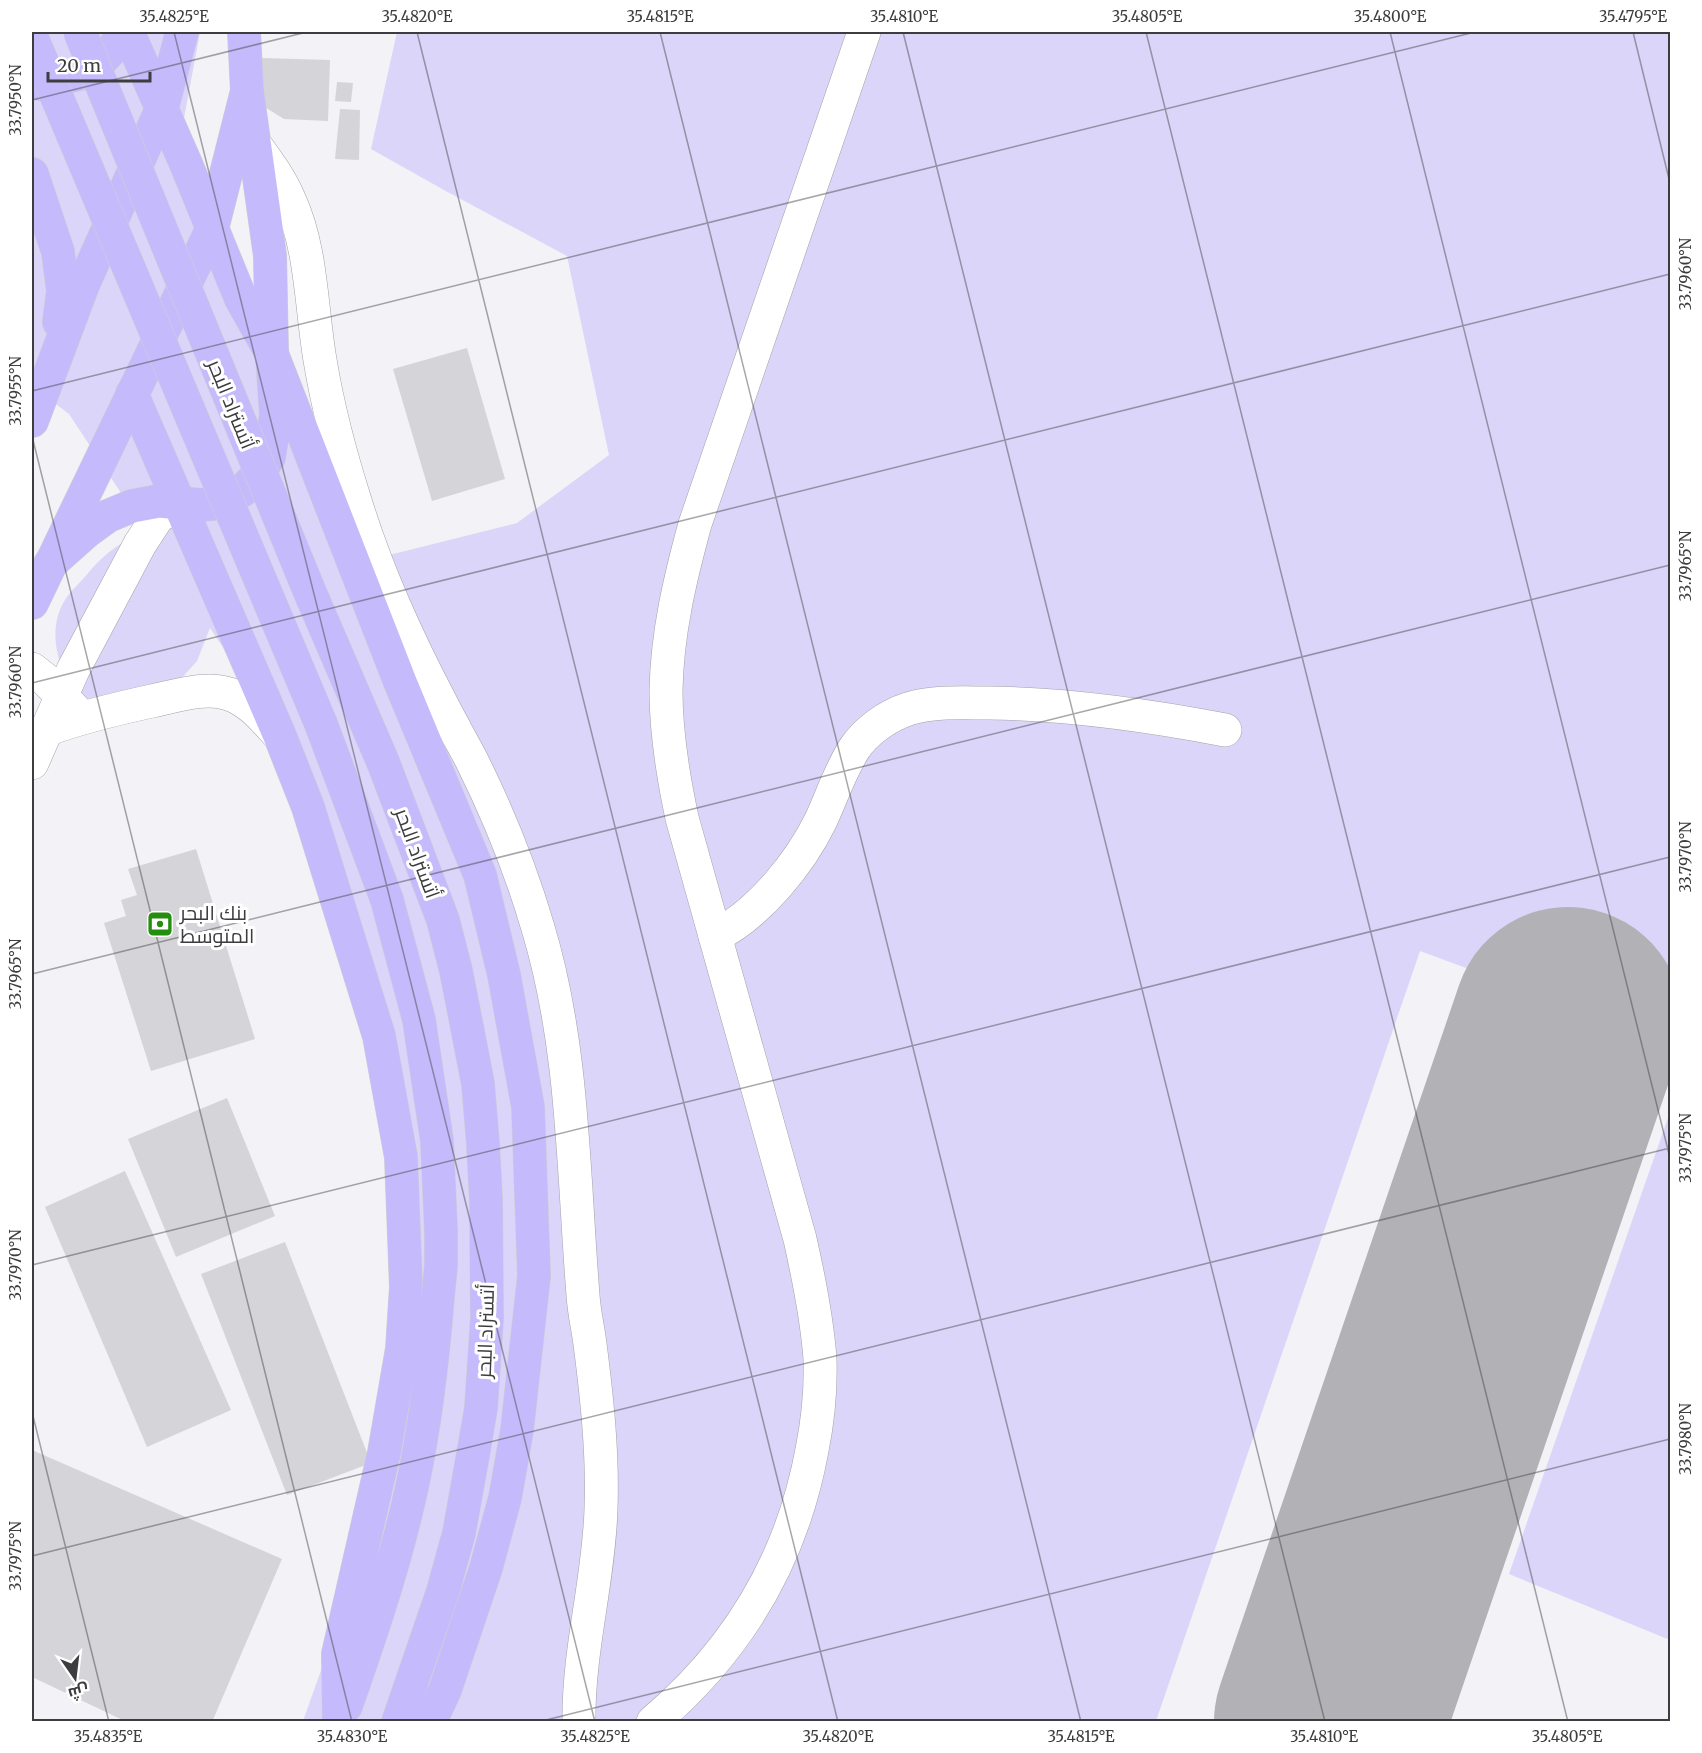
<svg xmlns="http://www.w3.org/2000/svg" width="1702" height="1753" viewBox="0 0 1702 1753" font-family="Merriweather,Cairo,serif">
<rect width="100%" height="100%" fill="#f2f2f7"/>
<g fill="#dad5f9">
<path d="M32,32H200L176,161L377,558L517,523L609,455L567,256L444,190L371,149L397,32H1670V1043L1420,951L1156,1721H303L376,1516L408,1195L287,744L210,628L197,661L179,681L103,706C96,702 85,699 79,693C56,670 47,628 65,600C71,590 82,581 89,572C105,554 125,535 150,537L69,414L32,386Z"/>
<polygon points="1670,1112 1670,1640 1509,1574"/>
</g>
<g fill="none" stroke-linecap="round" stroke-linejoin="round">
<polyline stroke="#b2b2b6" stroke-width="230" points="1329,1722 1568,1022"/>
</g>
<g fill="#d4d4d9">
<polygon points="262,58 330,60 328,121 284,119 260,104"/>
<polygon points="337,82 353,83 351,102 335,101"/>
<polygon points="340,109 360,110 359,160 335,159"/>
<polygon points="467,348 505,479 432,501 393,369"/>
<polygon points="196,849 255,1039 151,1071 104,923 126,916 121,900 137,895 128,869"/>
<polygon points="227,1098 275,1216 176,1257 128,1139"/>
<polygon points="125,1171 231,1410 147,1447 45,1207"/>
<polygon points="285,1242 371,1463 287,1495 201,1274"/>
<polygon points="32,1450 282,1559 212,1722 127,1722 32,1677"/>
</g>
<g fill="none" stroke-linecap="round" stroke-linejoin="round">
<defs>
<g id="minor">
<path d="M254,143C267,161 280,178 289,199C312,248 311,307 320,360C328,409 341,457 356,504C377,572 407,638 440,701C450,721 461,740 471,759C498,813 521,870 538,928C574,1047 573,1172 583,1295C584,1312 588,1328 590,1344C597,1398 603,1454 601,1509C599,1580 578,1650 579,1722"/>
<polyline points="32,669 46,680 74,709"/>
<path d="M46,730C81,717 115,709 152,701C176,696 205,686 229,694C250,701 264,719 278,734"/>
<polyline points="32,763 73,670 140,544 157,518 178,502"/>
<path d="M715,936C759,914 800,863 821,820C832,796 840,771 854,749C866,731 887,716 908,709C934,701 962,703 989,703C1069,704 1147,715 1225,730"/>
<path d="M653,1722C738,1650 792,1559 812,1450C818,1420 821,1389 820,1359C817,1318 809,1279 800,1239L682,818C673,776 666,733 666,691C667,633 680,579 695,524L864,32"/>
</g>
<g id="highway">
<polyline points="128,32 186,164 241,299 272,354 400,682 480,875 504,975 528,1107 534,1276 517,1430 505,1498 486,1568 445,1690 430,1722"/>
<polyline points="32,82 39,84 91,71 128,32"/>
<polyline points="32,174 58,252 63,291 59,322"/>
<polyline points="132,394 280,736 308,807 379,1036 401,1157 406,1287 402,1349 384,1453 338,1654 339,1722"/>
<polyline points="32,421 83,285 162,108 182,32"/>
<polyline points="50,564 86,532 108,516 132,506 159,501 201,505 221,503 243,490 257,476 269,457 276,415 272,354 270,256 247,91"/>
<polyline points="32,603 212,229 247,91 244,32"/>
<path d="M346,1706C372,1632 397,1558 413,1482C426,1421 433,1358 438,1296"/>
<polyline points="398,1722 443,1591 459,1533 474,1449"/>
</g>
</defs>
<use href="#minor" stroke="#a2a2a7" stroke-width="34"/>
<use href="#highway" stroke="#d0d0d1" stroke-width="34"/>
<use href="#minor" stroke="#fff" stroke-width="33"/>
<use href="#highway" stroke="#c5bbfc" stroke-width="33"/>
<defs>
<g id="highway-bridge">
<polyline points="80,32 309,590 383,762 443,920 456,971 467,1027 478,1084 483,1144 486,1200 487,1318 481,1408 474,1449"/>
<polyline points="32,38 321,724 387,900 419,1020 437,1141 441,1231 441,1266 438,1296"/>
</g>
</defs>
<use href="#highway-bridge" stroke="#d0d0d1" stroke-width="34" stroke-linecap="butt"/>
<use href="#highway-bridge" stroke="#c5bbfc" stroke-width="33"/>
</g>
<path fill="none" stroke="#3d3c3e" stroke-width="1.5" stroke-opacity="0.45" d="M174,32L595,1722M417,32L838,1722M660,32L1081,1722M903,32L1325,1722M1146,32L1568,1722M1390,32L1670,1158M1633,32L1670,183M32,100L307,32M32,391L1475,32M32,436L352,1722M32,683L1670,274M32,974L1670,565M32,1265L1670,857M32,1412L109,1722M32,1556L1670,1148M538,1722L1670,1439"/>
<defs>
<symbol id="bank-square" viewBox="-11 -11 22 22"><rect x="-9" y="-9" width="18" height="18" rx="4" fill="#248e0e" stroke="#fff"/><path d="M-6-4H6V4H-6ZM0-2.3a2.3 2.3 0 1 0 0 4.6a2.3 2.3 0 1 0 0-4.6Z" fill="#fff"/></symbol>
</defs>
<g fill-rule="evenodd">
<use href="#bank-square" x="145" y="909" width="30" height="30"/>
</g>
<g text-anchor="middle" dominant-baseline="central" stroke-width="6" stroke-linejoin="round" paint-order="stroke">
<g font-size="20" fill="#3d3c3e" stroke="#fff">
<text transform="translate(232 404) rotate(68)">أتستراد البحر</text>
<text transform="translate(418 853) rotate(70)">أتستراد البحر</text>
<text transform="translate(485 1331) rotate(-88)">أتستراد البحر</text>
</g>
<g font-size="20" fill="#3d3c3e" stroke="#fff" text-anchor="start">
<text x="180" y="912">بنك البحر<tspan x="180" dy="23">المتوسط</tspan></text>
</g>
</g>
<rect width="1702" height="1753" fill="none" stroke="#ffffff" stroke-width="66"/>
<g transform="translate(75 1678) rotate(166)" stroke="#ffffff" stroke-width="4.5" paint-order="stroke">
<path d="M0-4.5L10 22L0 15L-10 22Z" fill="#3d3c3e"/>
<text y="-9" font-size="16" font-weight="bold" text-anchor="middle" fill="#3d3c3e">ش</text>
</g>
<path d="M48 72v9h102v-9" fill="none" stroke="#3d3c3e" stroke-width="3"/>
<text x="57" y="72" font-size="18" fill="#3d3c3e" stroke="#ffffff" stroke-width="4.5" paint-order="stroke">20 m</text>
<rect x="33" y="33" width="1636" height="1687" fill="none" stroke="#3d3c3e" stroke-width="2"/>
<g font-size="15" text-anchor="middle" fill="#3d3c3e">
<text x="174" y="22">35.4825°E</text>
<text x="417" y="22">35.4820°E</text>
<text x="660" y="22">35.4815°E</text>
<text x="904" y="22">35.4810°E</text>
<text x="1147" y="22">35.4805°E</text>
<text x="1390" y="22">35.4800°E</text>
<text x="1633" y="22">35.4795°E</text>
<text transform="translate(16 100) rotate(-90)" y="5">33.7950°N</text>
<text transform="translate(1686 274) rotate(-90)" y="5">33.7960°N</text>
<text transform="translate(16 391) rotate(-90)" y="5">33.7955°N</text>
<text transform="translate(1686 566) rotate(-90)" y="5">33.7965°N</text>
<text transform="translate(16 682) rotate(-90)" y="5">33.7960°N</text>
<text transform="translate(1686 857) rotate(-90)" y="5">33.7970°N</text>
<text transform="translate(16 974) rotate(-90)" y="5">33.7965°N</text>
<text transform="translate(1686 1148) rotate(-90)" y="5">33.7975°N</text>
<text transform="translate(16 1265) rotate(-90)" y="5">33.7970°N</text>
<text transform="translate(1686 1439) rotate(-90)" y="5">33.7980°N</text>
<text transform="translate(16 1556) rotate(-90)" y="5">33.7975°N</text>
<text x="108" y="1742">35.4835°E</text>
<text x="352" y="1742">35.4830°E</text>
<text x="595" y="1742">35.4825°E</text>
<text x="838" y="1742">35.4820°E</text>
<text x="1081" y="1742">35.4815°E</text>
<text x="1324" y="1742">35.4810°E</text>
<text x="1567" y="1742">35.4805°E</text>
</g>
</svg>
